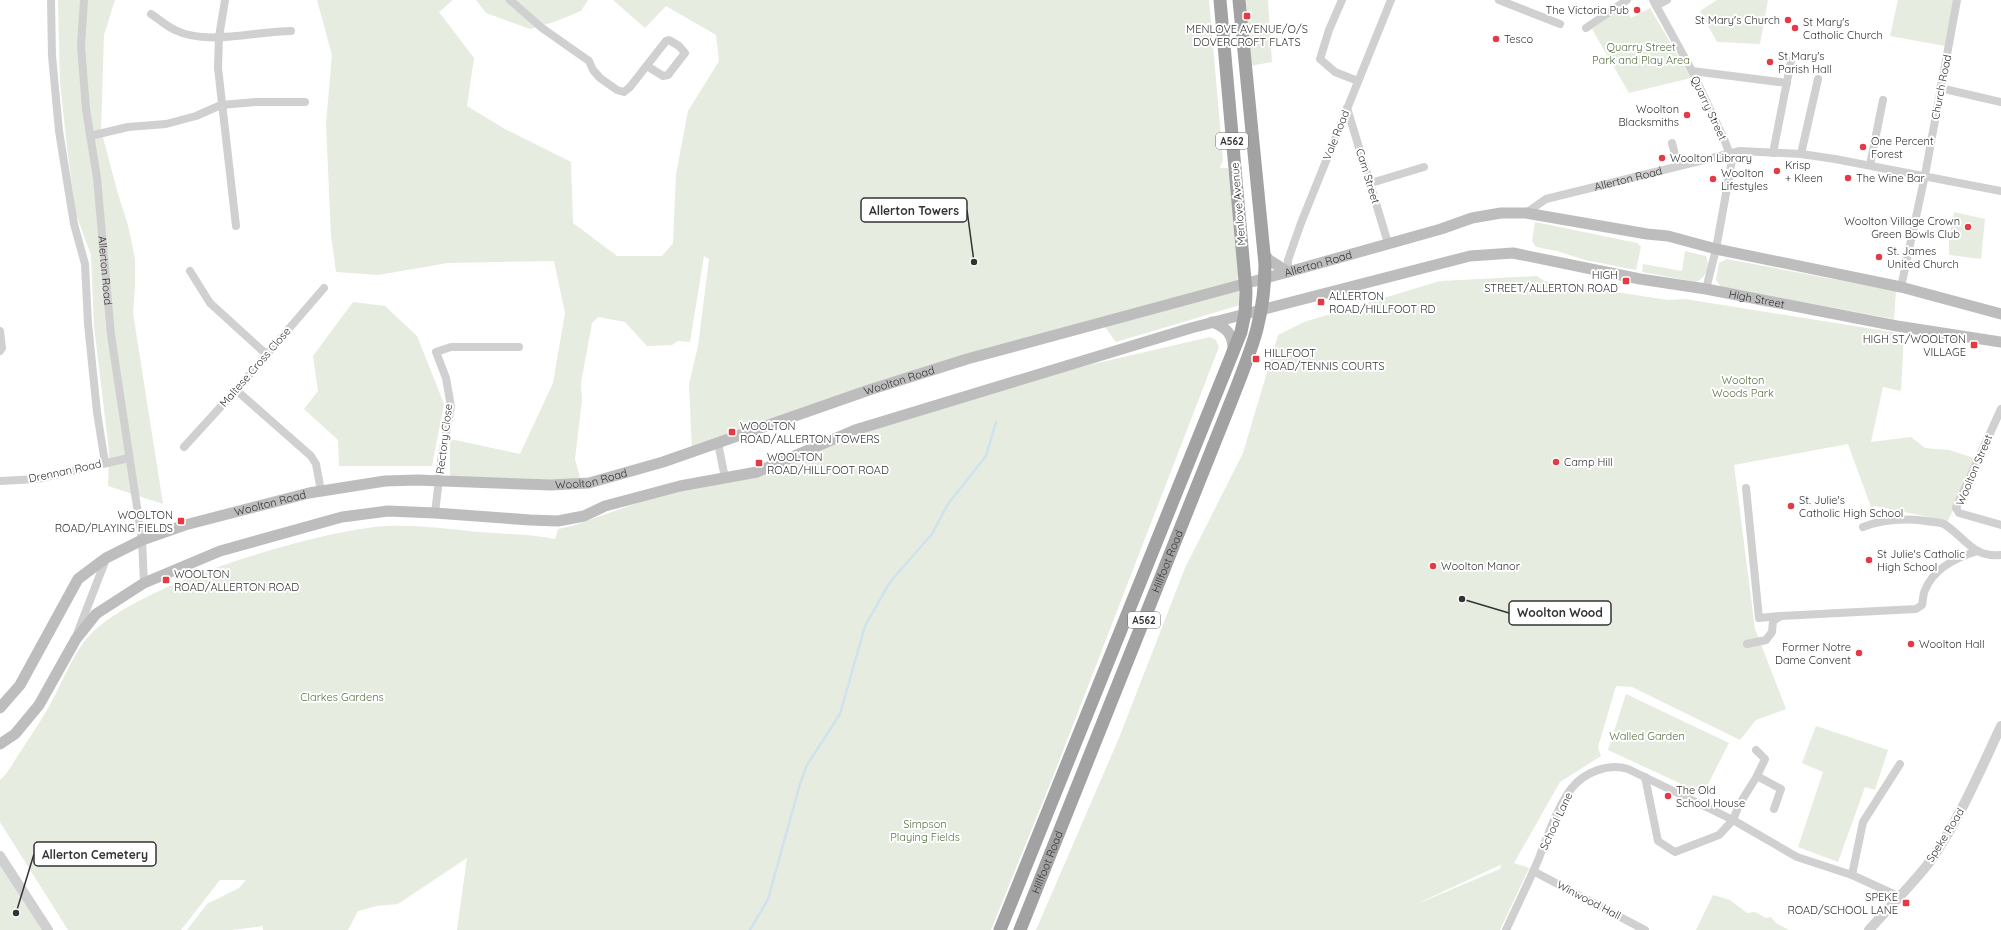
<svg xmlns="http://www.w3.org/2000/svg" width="2001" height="930" viewBox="0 0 2001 930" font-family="Quicksand,sans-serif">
<rect width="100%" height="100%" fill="#fff"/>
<g fill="#e6ecdf" fill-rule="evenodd">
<polygon points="58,0 115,0 104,35 101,130 118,194 128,225 135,259 135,288 133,313 163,504 108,486 109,451 94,326 91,255 76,214 67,148 60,82"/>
<polygon points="317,0 453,0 439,12 474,58 467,106 505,129 571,162 573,223 617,256 662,256 673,243 676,174 688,111 719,61 716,35 666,6 645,28 613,0 1209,0 1223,160 1220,167 1221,168 1228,168 1234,209 1240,305 1116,342 1099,319 692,450 689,384 698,346 709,259 704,256 690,342 678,341 672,345 647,346 625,322 598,317 592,323 581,383 582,400 575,459 581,481 450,477 450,439 520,454 553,383 565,313 554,261 448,263 378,275 336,272 331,235 326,124 332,55"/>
<polygon points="476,0 588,0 581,11 554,22 530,29 486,13"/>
<polygon points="1246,0 1268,0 1272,62 1250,66"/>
<polygon points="1717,0 1768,0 1760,44 1717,42 1700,11"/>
<polygon points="1898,0 1954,0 1945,46 1890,36"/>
<polygon points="1624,6 1631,18 1650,8 1691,78 1629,93 1592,29"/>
<polygon points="1954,212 1985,219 1981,259 1949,255 1949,236"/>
<polygon points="1535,222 1637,243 1641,247 1636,270 1585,260 1557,251 1536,247 1532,241"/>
<path d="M1685,251L1706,256C1711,268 1705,278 1696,282L1642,272L1643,264L1682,271Z"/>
<polygon points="1727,259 1896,291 1894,319 1721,287 1716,280 1719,263"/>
<path d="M1537,276L1544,281L1668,300L1685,299L1904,334L1901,391L1883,387L1871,442L1911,437L1925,448L1949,450L1977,459L1948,521L1875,506L1871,507L1848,444L1734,465L1755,629L1786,709L1756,720L1740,740L1632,687L1616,686L1598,747L1601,756L1560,782L1514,863L1529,868L1500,930H1036L1119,738L1185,568L1243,453L1278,335L1304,322L1440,281ZM1501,865L1500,869L1410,907L1500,865Z"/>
<polygon points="353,302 385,306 417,336 444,404 432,466 339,466 338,440 304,409 318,391 313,356"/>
<path d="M1210,337L1216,340L1219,347L1056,769L991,930H457L467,858L398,904L377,906L358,911L348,930H263V926L232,930H187L207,904L239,888L246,880H220L181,930H68L0,822V780C9,772 12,764 19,754C31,735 44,717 54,697C63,680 72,658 84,642C124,587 318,530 386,526C417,525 448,529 479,532C505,534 530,534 555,539L558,529L572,526L680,488L756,474L854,434L1063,371Z"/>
<polygon points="1626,694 1729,743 1703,794 1608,750"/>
<polygon points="1816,726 1888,750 1875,790 1865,787 1838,862 1798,847 1823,772 1802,763"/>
<polygon points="0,862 43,930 0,930"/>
<polygon points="1713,895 1730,900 1747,913 1755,912 1766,918 1771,917 1776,923 1789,930 1696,930"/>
</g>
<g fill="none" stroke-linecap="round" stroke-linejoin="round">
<polyline stroke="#cfe2ee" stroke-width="2.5" points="750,930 768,899 800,784 807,765 840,714 865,626 890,582 932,534 948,504 986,456 996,422"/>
<g stroke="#d0d0d0" stroke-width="8">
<polyline points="51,0 52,56 59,131 74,224 85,264 88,324 97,412 105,463"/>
<path id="s1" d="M84,0L81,46L86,109L97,178L111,335L142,540L144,583"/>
<polyline points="225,0 219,37 218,68 236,226"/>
<polyline points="510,0 542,28 589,61 593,70 600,78 617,90 624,92 630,87 666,41 669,40 679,46 685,53 668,75 663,76 647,66"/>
<polyline points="1342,0 1329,30 1320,59 1335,72 1358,81"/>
<polyline points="1499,0 1560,24"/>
<polyline points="1653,0 1692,71 1724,139 1732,160 1716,249 1706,289"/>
<polyline points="1656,6 1667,0"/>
<path d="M151,14C159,19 166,26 175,30C207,46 256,31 291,31"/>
<polyline points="1586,28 1627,0"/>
<polyline points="1692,71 1787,83"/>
<polyline points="1940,88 2001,102"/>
<polyline points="1347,108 1388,243"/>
<polyline points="90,136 128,127 166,124 196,116 221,105 256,102 305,102"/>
<polyline points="1672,143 1678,166"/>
<polyline points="1773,153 1791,61"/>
<polyline points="1801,154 1818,79"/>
<polyline points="1870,165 1883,100"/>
<polyline points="1371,183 1424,167"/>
<path id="s2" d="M1526,213L1546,199L1740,151L1801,154L1835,159L2001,191"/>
<polyline points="190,271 210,303 266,354"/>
<polyline points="1288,272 1288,260 1301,223 1391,0"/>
<polyline points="1901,287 1925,175 1957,0"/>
<polyline points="0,331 2,348 0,351"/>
<polyline points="236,390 311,456 316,464 321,491"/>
<polyline points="2001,409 1956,508 1959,513 2001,525"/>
<polyline points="718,443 725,478"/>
<polyline points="184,447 236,390 324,288"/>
<polyline points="0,481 37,479 129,458"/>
<polyline points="1746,488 1759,618 1780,616"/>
<polyline points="435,513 442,454 451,407 446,378 436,352 451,347 519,347"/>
<path d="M1863,527C1884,519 1904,518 1926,521C1932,522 1939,522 1944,524C1965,537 1972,558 2001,555"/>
<polyline points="77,634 106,559"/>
<path d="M1747,644L1766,640L1772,632L1773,621L1781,616L1916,609L1922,605C1923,600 1923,594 1925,590C1934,568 1957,557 1978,551"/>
<polyline points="1757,776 1781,789 1774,809"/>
<polyline points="1645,777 1658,841 1675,852 1719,835 1733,820 1739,805 1757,776 1765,759 1756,750"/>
<polyline points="1533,871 1645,930"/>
<polyline points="1852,875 1863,822 1900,764"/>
<path d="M1506,930C1517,906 1529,882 1539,858C1547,837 1558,806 1571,789C1584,772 1608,763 1628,769L1733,820L1797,857L1852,875L1900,897"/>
</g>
<g stroke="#d0d0d0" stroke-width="10">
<polyline points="0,856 48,930"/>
<path d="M1869,930C1888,908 1910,887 1928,864C1959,821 1979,773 2001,726"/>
</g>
<g stroke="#bdbdbd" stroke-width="11">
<polyline points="1263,252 1269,260 1288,272"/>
<path d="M1212,322C1226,327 1233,334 1233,349"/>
<path id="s3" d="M0,708L20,685L78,579L106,558L142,540L185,525L309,493L385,481L417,480L551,485L589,483L663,462L869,390L967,359L1288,272L1441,229L1472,218L1501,213H1526L1647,234L1668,236L1716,249L1901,287L2001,314"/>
<path id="s4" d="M0,744L15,734L39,705L76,639L96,614L144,583L220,551L342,517L388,511L435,513L530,520L558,521L584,516L605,506L680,486L757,472L855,430L1191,328L1470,256L1513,253L1640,279L1706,289L1897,326L2001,342"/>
</g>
<g stroke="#a2a2a2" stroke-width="13">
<polyline points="1000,930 1241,332 1245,313 1246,292 1220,0"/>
<path id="s5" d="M1020,930L1232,399C1251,350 1265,319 1265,264L1239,0"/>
</g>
</g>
<g fill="#e63946" stroke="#fff" stroke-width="1.5">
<circle cx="1637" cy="10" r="4"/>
<rect x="1243" y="12" width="8" height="8" rx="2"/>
<circle cx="1788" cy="20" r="4"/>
<circle cx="1795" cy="28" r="4"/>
<circle cx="1496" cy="39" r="4"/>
<circle cx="1770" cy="62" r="4"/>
<circle cx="1687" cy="115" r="4"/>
<circle cx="1863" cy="147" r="4"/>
<circle cx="1662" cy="158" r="4"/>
<circle cx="1777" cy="171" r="4"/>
<circle cx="1848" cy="178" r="4"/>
<circle cx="1713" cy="179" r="4"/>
<circle cx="1968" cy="227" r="4"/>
<circle cx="1879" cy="257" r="4"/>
<rect x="1622" y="277" width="8" height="8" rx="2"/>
<rect x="1317" y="298" width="8" height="8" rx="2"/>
<rect x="1970" y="341" width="8" height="8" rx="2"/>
<rect x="1252" y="355" width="8" height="8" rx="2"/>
<rect x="728" y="428" width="8" height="8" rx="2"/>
<circle cx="1556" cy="462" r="4"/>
<rect x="755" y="459" width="8" height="8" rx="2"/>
<circle cx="1791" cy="506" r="4"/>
<rect x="177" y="517" width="8" height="8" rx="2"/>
<circle cx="1869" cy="560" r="4"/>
<circle cx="1433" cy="566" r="4"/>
<rect x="162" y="576" width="8" height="8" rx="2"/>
<circle cx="1911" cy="644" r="4"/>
<circle cx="1859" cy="653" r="4"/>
<circle cx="1668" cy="796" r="4"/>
<rect x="1902" y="899" width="8" height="8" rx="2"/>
</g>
<g text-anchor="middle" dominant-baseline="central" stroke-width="4" stroke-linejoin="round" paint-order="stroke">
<g fill="#fff" stroke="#707070" stroke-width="1">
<rect x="1216" y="133" width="32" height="16" rx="3"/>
<rect x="1128" y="612" width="32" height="16" rx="3"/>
</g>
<g font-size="10" font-weight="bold" fill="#333">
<text x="1232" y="141">A562</text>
<text x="1144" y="620">A562</text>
</g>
<g font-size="11" fill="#333" stroke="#fff" text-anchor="start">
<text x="1629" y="10" text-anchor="end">The Victoria Pub</text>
<text x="1780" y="20" text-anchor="end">St Mary's Church</text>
<text x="1803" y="22">St Mary's<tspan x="1803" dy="13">Catholic Church</tspan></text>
<text x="1247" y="29" text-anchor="middle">MENLOVE AVENUE/O/S<tspan x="1247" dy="13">DOVERCROFT FLATS</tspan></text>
<text x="1504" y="39">Tesco</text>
<text x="1778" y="56">St Mary's<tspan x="1778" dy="13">Parish Hall</tspan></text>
<text x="1679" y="109" text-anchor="end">Woolton<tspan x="1679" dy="13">Blacksmiths</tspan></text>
<text x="1871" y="141">One Percent<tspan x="1871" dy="13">Forest</tspan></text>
<text x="1670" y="158">Woolton Library</text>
<text x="1785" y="165">Krisp<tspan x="1785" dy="13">+ Kleen</tspan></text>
<text x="1721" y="173">Woolton<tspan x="1721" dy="13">Lifestyles</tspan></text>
<text x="1856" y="178">The Wine Bar</text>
<text x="1960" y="221" text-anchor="end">Woolton Village Crown<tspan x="1960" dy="13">Green Bowls Club</tspan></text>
<text x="1887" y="251">St. James<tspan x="1887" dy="13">United Church</tspan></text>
<text x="1618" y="275" text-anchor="end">HIGH<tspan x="1618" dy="13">STREET/ALLERTON ROAD</tspan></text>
<text x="1329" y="296">ALLERTON<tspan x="1329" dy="13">ROAD/HILLFOOT RD</tspan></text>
<text x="1966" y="339" text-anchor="end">HIGH ST/WOOLTON<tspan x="1966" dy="13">VILLAGE</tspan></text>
<text x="1264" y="353">HILLFOOT<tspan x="1264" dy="13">ROAD/TENNIS COURTS</tspan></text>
<text x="740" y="426">WOOLTON<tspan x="740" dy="13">ROAD/ALLERTON TOWERS</tspan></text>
<text x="767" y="457">WOOLTON<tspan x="767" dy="13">ROAD/HILLFOOT ROAD</tspan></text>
<text x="1564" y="462">Camp Hill</text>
<text x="1799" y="500">St. Julie's<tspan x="1799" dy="13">Catholic High School</tspan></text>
<text x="173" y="515" text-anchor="end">WOOLTON<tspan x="173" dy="13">ROAD/PLAYING FIELDS</tspan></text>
<text x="1877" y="554">St Julie's Catholic<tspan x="1877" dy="13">High School</tspan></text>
<text x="1441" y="566">Woolton Manor</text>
<text x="174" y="574">WOOLTON<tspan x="174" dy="13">ROAD/ALLERTON ROAD</tspan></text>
<text x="1919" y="644">Woolton Hall</text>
<text x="1851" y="647" text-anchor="end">Former Notre<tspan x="1851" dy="13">Dame Convent</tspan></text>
<text x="1676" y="790">The Old<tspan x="1676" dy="13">School House</tspan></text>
<text x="1898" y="897" text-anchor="end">SPEKE<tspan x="1898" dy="13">ROAD/SCHOOL LANE</tspan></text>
</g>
<g font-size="11" fill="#56703f" stroke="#fff">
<text x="1641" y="47">Quarry Street<tspan x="1641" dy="13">Park and Play Area</tspan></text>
<text x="1743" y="380">Woolton<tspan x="1743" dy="13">Woods Park</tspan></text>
<text x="342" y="697">Clarkes Gardens</text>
<text x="1647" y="736">Walled Garden</text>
<text x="925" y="824">Simpson<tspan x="925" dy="13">Playing Fields</tspan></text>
</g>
<g font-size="11" fill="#333" stroke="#fff">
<text transform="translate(1941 87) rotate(-79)">Church Road</text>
<text transform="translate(1709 108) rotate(65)">Quarry Street</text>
<text transform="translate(1336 135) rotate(-68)">Vale Road</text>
<text transform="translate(1368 176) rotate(73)">Cam Street</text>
<text stroke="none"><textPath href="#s2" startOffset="109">Allerton Road</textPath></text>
<text transform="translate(1238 204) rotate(-95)">Menlove Avenue</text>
<text stroke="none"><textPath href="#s3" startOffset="1443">Allerton Road</textPath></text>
<text stroke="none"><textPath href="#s1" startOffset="272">Allerton Road</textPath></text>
<text stroke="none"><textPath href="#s4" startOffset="1889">High Street</textPath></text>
<text transform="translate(255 367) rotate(-49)">Maltese Cross Close</text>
<text stroke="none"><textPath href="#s3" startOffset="1008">Woolton Road</textPath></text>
<text transform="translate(444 439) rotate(-83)">Rectory Close</text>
<text transform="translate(1974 470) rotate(-67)">Woolton Street</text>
<text transform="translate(65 471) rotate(-12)">Drennan Road</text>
<text stroke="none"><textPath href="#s3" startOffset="684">Woolton Road</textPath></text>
<text stroke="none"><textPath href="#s3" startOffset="360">Woolton Road</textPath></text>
<text stroke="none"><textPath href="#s5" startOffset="397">Hillfoot Road</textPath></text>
<text transform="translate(1556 821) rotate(-65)">School Lane</text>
<text transform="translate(1945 835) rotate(-58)">Speke Road</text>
<text stroke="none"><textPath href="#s5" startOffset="73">Hillfoot Road</textPath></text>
<text transform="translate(1589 900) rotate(28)">Winwood Hall</text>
</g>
</g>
<path fill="none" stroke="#333" stroke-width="1.5" d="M974 262L967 210M1462 599L1509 613M16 913L34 854"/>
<g fill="#333" stroke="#fff" stroke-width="1.5">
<circle cx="974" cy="262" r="4"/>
<circle cx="1462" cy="599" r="4"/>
<circle cx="16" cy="913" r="4"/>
</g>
<g fill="#fff" stroke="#333" stroke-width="1.5">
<rect x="861" y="198" width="106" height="24" rx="4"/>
<rect x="1509" y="601" width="102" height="24" rx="4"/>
<rect x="34" y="842" width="122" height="24" rx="4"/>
</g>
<g font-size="12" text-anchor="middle" font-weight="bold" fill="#333">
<text x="914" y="215">Allerton Towers</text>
<text x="1560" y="617">Woolton Wood</text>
<text x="95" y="859">Allerton Cemetery</text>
</g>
</svg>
